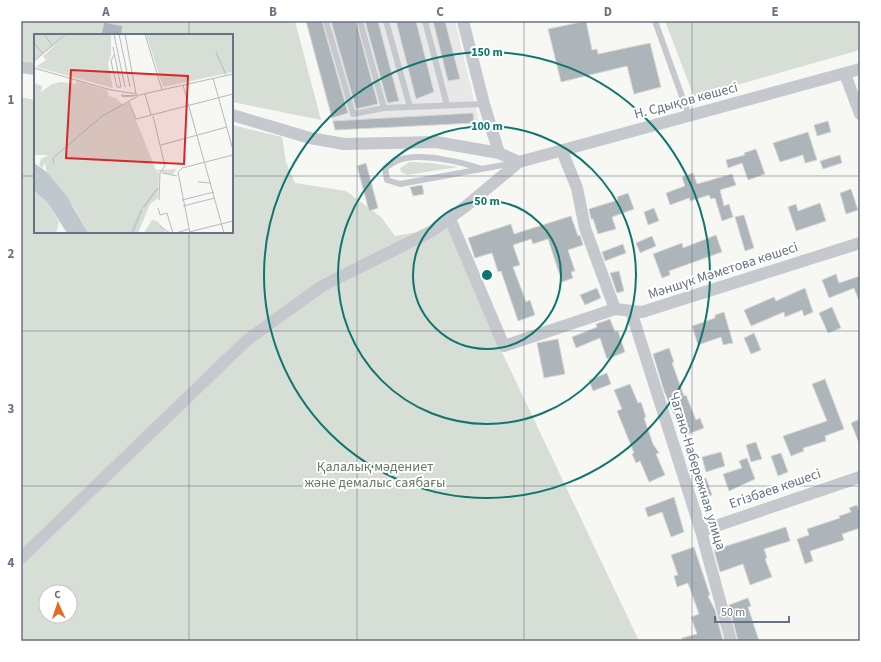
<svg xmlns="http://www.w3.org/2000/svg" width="881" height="662" viewBox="0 0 881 662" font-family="'Source Sans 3',sans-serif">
<rect width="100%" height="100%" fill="#f7f7f4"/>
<polygon fill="#e7e8e7" points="306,21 455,21 479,121 335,130"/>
<g fill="#d7ded5" fill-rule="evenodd">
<polygon points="21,21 295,21 321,120 232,102 232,35 35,35 35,63 21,60"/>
<polygon points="665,21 860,21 860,50 694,97"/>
<path d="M21,97L35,100V232H232V125L282,137L286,162L295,183L346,191L381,217L395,236L447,227L501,350L639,641H21ZM46,592H70V616H46Z"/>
<polygon points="410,162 431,163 458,167 407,175 401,172 400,168"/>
</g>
<g fill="#adb4ba" stroke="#d8d9d6">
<polygon points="306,21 322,21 348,113 332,118"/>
<polygon points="331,21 356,21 378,104 356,109"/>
<polygon points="365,21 378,21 399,101 388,103 387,101"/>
<polygon points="396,21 416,21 434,92 416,99"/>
<polygon points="433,21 445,21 460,79 448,81"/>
<polygon points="586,21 592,50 597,49 598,54 650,43 661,87 634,94 627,66 561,82 548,29"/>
<polygon points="104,22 123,26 121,35 101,35"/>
<polygon points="473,113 474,123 335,130 333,121"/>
<polygon points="828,121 831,132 817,136 814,125"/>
<polygon points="808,132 817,160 805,163 803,155 780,162 773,143"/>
<polygon points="756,149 765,174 748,180 742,163 728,168 726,160 745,155 744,153"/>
<polygon points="840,155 842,163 823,169 820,161"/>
<polygon points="366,163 378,208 369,211 357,166"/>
<polygon points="693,173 697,184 732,174 736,185 720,190 724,206 729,204 733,217 722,221 715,198 711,199 709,195 690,201 689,198 670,205 666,193 685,186 682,177"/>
<polygon points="422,185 424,194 413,196 410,187"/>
<polygon points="851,189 858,210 846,214 840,193"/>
<polygon points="628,193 634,209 612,217 616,229 598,234 593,219 591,219 589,209 618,200 617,197"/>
<polygon points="820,203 826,221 796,231 788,207 796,204 798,211"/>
<polygon points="654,208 659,221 648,225 644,212"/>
<polygon points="744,215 754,248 745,251 735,217"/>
<polygon points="571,216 578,236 580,235 583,245 568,250 575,271 571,272 573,278 562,282 548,239 533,244 531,239 513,245 520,265 513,267 526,302 530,300 535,315 518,321 501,271 498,272 492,253 475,258 468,238 511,224 514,234"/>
<polygon points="716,235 722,252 669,271 670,275 662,278 653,254 682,243 683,248"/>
<polygon points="652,236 656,246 640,253 636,243"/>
<polygon points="623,244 626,253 605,261 602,252"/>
<polygon points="619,271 624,291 617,293 610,273"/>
<polygon points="836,274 839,283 860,276 860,303 854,288 829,298 822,280"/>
<polygon points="597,288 601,298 585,305 580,295"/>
<polygon points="805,288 813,312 804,316 802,310 785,317 784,312 751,326 744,310 774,297 776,301"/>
<polygon points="832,307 841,328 828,333 819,313"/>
<polygon points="724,312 733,343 723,345 721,337 698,345 692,326 715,318 715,315"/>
<polygon points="610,319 615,332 618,331 625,352 607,359 600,338 576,348 572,337 597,327 596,324"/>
<polygon points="754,333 761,350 751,354 744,338"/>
<polygon points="558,339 565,374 544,378 537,343"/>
<polygon points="669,348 674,362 672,363 684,396 686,395 696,420 700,418 704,428 683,436 664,391 653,354"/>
<polygon points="607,373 611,384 593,391 589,380"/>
<polygon points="825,379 844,429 825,436 826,441 803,448 804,451 791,456 783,436 827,421 812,384"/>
<polygon points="630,384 638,403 641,402 646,417 644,418 653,444 659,453 656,454 665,475 649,482 640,461 636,463 632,454 634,453 617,411 622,409 614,390"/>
<polygon points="860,419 860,443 859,443 851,423"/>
<polygon points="756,442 762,459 751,462 746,445"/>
<polygon points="721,452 725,466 706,472 702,457"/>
<polygon points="781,453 788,472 778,476 771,456"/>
<polygon points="747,458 755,479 729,491 723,474 742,468 739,461"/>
<polygon points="706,478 712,495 701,499 696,482"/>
<polygon points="674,497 684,532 671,537 662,512 648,517 645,508"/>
<polygon points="857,505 860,514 860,528 842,534 844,540 810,551 813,561 805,564 797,539 809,535 807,529 840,518 839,516 851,512 849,508"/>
<polygon points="786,527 790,541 764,549 767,558 765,559 772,577 750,585 743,564 720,572 714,550"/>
<polygon points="694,547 710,595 708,596 715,610 723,641 682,641 682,638 697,634 691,617 699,614 688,583 677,587 674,576 678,575 671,555"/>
<polygon points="748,598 751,606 748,607 759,641 738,641 729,605"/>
</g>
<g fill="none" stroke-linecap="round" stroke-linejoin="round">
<g stroke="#c5c8cc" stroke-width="6">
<polyline points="326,21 353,114 384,108 360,21"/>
<polyline points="386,21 410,107"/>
<polyline points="425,21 447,105"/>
<polyline points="655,21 689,116"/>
<polyline points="384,108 484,104"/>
<path d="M482,169C462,162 419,152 399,160C394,161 390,165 385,168L387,180L400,184L514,163"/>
</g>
<g stroke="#c5c8cc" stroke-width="12">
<polyline points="463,21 484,104 499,153"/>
<polyline points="21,67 35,69"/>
<polyline points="845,74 860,114"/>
<polyline points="232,115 310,138 344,144 436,142 499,153 519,162"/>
<polyline points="562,151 577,188 585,228 615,309"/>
<polyline points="450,219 504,346 615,309 642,312 860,243"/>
<polyline points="631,311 701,531 731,641"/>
<polyline points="701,531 860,477"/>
<polyline points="21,558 246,341 322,286 432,231 466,206 519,162 860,69"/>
</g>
</g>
<path fill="none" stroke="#667385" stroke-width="1" stroke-opacity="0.55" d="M189,21V35M357,21V641M524,21V641M692,21V641M21,176H35M232,176H860M189,232V641M21,331H860M21,486H860"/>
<g fill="none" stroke="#0f766e" stroke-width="2">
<circle cx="487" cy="275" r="74"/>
<circle cx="487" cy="275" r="149"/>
<circle cx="487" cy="275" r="223"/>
</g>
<g text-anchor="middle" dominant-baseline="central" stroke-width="4" stroke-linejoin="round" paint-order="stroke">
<g font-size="14" fill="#667385" stroke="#fff">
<text transform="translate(686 101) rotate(-15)">Н. Сдықов көшесі</text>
<text transform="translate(723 271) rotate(-18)">Мәншүк Мәметова көшесі</text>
<text transform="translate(697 471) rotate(73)">Чагано-Набережная улица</text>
<text transform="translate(775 489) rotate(-19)">Егізбаев көшесі</text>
</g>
<g font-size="14" fill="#667c65" stroke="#fff">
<text x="375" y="467">Қалалық мәдениет<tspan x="375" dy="16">және демалыс саябағы</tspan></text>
</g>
</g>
<g transform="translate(34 34)">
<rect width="199" height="199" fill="#f7f7f4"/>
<path d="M0,0H77V21L74,29L79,54L2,33L12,26L9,22L29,4L0,27ZM112,0H199V38L129,53ZM42,47L73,56L75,62L82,64L88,70L95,69L122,136L143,135L138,141L122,137L125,139L124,164L116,170L104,199H54L40,173L13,138L11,129L8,134L5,131L7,125L15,121H0V49L8,52L7,58L18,50L27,48L42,50ZM0,157L13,168L25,188L22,199H0ZM118,186L123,187L133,199H110Z" fill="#d7ded5"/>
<path d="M0,129L13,138L34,164L54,199H33L13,168L0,157Z" fill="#c0c8cf"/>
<path fill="none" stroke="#c0c8cf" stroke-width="2" d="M0,139L22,158L27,159L25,167L47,199M0,150L15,165L38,199M109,174L124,154M98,199L108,175"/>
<path fill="none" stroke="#b4bac1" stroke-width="1" d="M10,0L18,11M80,0L91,53M85,0L96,53M91,0L102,60M111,0L128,56M0,9L9,20M79,13L87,53H83L77,27L80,21M182,18L192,41M0,27L32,0M0,34L77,56L103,60M179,44L199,116M149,51L190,199M111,60L117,81M100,62L87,61L89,63L105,61L199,40M95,68L102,85L199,60M119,82L131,132L126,139M127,111L193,93M20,130L19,124L67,83L104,62M128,139L143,142M164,148L177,149M125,166L126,139M148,166L180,158M149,172L181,164M124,174L126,181L133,179L139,199M126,192L136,199M155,198L199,187M142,199L155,195M156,199L144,138L148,134L199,121"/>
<path fill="#d62828" fill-opacity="0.15" stroke="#d62828" stroke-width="2" d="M37,36L154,42L150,130L32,124Z"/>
<rect width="199" height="199" fill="none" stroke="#667385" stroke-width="2"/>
</g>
<circle cx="487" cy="275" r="6" fill="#0f766e" stroke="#fff" stroke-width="2"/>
<g font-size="12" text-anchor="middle" font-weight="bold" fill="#0f766e" stroke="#fff" stroke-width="4" stroke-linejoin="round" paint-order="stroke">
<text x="487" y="56">150 m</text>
<text x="487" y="130">100 m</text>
<text x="487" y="205">50 m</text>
</g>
<rect width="881" height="662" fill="none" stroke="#ffffff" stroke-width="44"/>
<g transform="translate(58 604) rotate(357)"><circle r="19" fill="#ffffff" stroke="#c2c7ce"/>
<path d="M0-3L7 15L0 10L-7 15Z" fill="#e36d28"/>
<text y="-6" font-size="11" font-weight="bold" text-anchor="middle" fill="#667385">С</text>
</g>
<path d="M715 616v6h74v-6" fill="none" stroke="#667385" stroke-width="2"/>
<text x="721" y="616" font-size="12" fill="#667385" stroke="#ffffff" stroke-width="3" paint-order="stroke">50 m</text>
<rect x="22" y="22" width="837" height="618" fill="none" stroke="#667385" stroke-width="1.5"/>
<g font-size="13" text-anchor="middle" font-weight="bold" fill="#667385">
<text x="106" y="16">A</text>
<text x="273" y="16">B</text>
<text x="440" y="16">C</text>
<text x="608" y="16">D</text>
<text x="775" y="16">E</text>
<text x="11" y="104">1</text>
<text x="11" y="258">2</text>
<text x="11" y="413">3</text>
<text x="11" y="567">4</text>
</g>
</svg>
